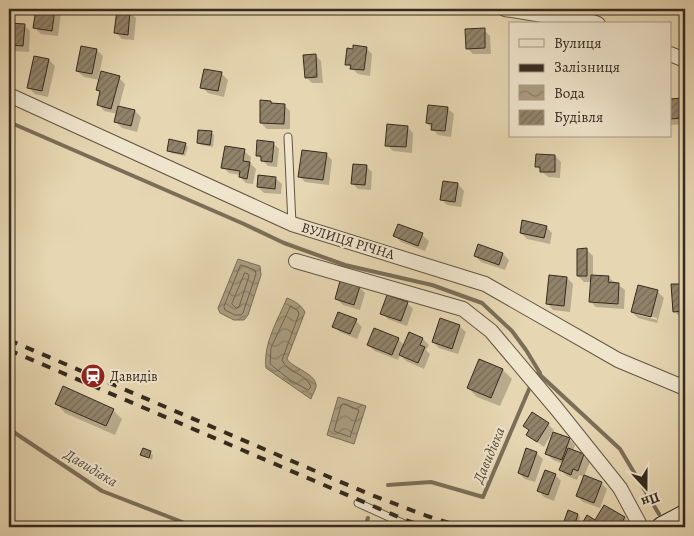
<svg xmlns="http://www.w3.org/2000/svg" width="694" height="536" viewBox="0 0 694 536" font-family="Alegreya,serif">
<defs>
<pattern id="water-waves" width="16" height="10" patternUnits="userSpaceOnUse" patternTransform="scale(1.25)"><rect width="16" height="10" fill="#aa9c7f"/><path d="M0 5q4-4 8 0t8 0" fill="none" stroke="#8b7f67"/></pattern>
<pattern id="building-hatch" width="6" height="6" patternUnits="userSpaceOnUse" patternTransform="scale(1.25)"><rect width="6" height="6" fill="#91836a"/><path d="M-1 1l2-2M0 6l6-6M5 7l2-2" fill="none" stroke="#776b57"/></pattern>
</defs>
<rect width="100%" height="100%" fill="#e6d6b1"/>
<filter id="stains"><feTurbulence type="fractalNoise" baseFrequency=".004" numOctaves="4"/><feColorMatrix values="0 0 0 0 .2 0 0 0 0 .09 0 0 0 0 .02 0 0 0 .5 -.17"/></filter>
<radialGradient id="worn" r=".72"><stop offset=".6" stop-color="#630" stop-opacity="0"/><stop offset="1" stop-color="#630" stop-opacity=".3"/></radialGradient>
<g fill="url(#water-waves)" stroke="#7b6e58">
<polygon points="238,259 260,266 261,275 248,315 244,320 234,320 220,313 218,308"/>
<path d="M287,298C295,301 301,305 305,312L287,359C292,368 318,374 316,387C315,391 312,395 311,399L266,368C263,343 278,320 287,298Z"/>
<polygon points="338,397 366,406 354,444 327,435"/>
</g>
<g fill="#0003" fill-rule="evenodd">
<polygon points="38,9 57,9 61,13 58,36 41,34 35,28"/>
<polygon points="130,12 136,18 134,40 122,39 116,33"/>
<polygon points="9,24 24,25 30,31 29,52 12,51 9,48"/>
<polygon points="484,30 490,36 491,54 473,54 467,48"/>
<polygon points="366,48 372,54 370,76 358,74 347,64"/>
<polygon points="97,50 103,56 98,79 119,78 125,84 119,107 135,111 141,117 137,132 122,128 116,122 118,114 104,111 98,104 101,94 97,90 100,80 84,77 77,71"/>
<polygon points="315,55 321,61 323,83 312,83 306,77"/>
<polygon points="49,60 55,66 48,97 35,94 29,88"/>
<polygon points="222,74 228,80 224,97 208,93 202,87"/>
<polygon points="681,99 685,103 685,124 671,125 670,100"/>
<polygon points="271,102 274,105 284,105 290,111 290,129 267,129 261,123"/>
<polygon points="447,108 454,114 451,137 438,135 427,123"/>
<polygon points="407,127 413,133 412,153 393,151 387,145"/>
<polygon points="212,133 214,135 213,147 201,145 198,143"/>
<polygon points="273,143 279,149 277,167 268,166 257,155"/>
<polygon points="185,144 188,147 185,156 171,153 168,150"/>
<polygon points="244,151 251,157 250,163 256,169 253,184 246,183 240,177 240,175 229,173 223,167"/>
<polygon points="326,154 332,160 329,185 305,182 299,176"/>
<polygon points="555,156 561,162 560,178 548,177 537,167"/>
<polygon points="366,166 372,172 371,190 358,189 352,183"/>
<polygon points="275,178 282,184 281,194 264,193 258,187"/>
<polygon points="458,184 464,191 461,207 447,205 441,199"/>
<polygon points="399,226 422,235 429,241 425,251 401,242 395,236"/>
<polygon points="546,227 552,233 550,244 527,239 521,233"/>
<polygon points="479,246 503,254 509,260 505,270 481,262 475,256"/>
<polygon points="587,250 593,256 593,276 608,277 625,290 624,309 596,307 590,301 591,282 584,282 578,276"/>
<polygon points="567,278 573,284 570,312 553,310 547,303"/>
<polygon points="682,285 685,289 685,317 680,317 674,311"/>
<polygon points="359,287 365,293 360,310 343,305 337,299"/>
<path d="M658,292L664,298L657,323L638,318L632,312ZM638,313L657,318V320L638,315Z"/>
<polygon points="407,303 413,309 407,326 388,319 382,313"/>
<polygon points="356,321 362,327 357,339 340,332 334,326"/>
<polygon points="459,326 466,332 458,354 439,348 433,342"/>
<polygon points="398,339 404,345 423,339 429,345 426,350 430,354 424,369 406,361 400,355 398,360 375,351 368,345"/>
<polygon points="503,370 512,379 500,406 477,397 468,388"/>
<polygon points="56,403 113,410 122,419 115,435 65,413"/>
<polygon points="548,424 554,430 544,447 527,435 530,431 524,426"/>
<polygon points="569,439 575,445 573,451 583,456 590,462 584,476 601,483 607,489 600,508 583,502 577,496 585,477 579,475 577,480 567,476 561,470 563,464 553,460 547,454"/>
<polygon points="144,450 153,455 152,460 142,455"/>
<polygon points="536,453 543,459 535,482 525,479 519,473"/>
<polygon points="555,475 561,481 554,501 544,497 538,490"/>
<polygon points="604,506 625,518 631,524 629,527 581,527 588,517 595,521"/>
<polygon points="577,515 580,517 577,527 564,527"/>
</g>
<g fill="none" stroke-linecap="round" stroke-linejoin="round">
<g stroke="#70634e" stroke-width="1">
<polygon points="241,265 255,270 256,274 243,313 241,315 235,315 225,310 224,307"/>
<polygon points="245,273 248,274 249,276 239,307 236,308 232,304"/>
<path d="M291,306L298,311L299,314L282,360C287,373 306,373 311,387L308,390L290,380L270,364L271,348Z"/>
<polygon points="344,404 359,410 350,437 334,431 341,406"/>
</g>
<g stroke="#7b6e58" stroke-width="4">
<polyline points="9,122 244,224 284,243 345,265 432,285 482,303 512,331 526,350 540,373"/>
<polyline points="538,373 620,449 659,514"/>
<polyline points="9,429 102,491 195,527"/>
<polyline points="388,485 431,482 483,497 530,387"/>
<polyline points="365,527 368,518"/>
</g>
</g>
<g fill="url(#building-hatch)" stroke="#352a1e">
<polygon points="36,9 55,9 52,31 33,28"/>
<polygon points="117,10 130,11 128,35 114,33"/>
<polygon points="9,23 25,24 23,46 9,45"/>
<polygon points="485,28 485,48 466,49 465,29"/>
<polygon points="353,45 367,47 364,70 350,69 351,65 345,65 347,48 353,49"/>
<polygon points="81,46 97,49 92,74 76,71"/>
<polygon points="316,54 317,77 305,78 303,55"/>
<polygon points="34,56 49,59 42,91 27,88"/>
<polygon points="204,69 222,72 218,91 200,88"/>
<polygon points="101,71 120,76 111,109 97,105 100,91 96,90"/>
<polygon points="682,98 683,118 670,119 670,99"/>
<polygon points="260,100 271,101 271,103 285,104 284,124 260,123"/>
<polygon points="428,105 448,107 445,131 431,130 432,124 426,123"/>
<polygon points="118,106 135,110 131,126 114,122"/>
<polygon points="387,124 408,126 406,147 385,146"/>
<polygon points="198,130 212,131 210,145 197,143"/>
<polygon points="169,139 186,143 183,154 167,151"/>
<polygon points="257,140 274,142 272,162 261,161 261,156 256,156"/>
<polygon points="225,146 245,149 243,161 250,162 247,179 239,177 240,171 221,168"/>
<polygon points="302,150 327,153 323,180 298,177"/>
<polygon points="536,154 555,155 555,172 540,172 540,167 535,167"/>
<polygon points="353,164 367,165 365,185 351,184"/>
<polygon points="258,175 276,177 275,189 257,187"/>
<polygon points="443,181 458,183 455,202 440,200"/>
<polygon points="522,220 547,226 544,238 520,233"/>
<polygon points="398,224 423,233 418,246 393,236"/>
<polygon points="478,244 503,253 499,265 474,256"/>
<polygon points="587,248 587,276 577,276 577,249"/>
<polygon points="549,275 567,277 564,306 546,304"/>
<polygon points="591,275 609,276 608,282 619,283 618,304 589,302"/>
<polygon points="340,281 360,286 354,305 335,299"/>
<polygon points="671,284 682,284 684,311 673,312"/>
<polygon points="638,285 658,290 651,317 631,312"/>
<polygon points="387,295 408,302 401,321 380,314"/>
<polygon points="338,312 357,319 350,334 332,327"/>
<polygon points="440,318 460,325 452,349 432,342"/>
<polygon points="374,328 399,338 392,355 367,345"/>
<polygon points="409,332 423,338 420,345 425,347 418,363 399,355"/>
<polygon points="479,359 503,369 491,398 467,388"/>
<polygon points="63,386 114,409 106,426 55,404"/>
<polygon points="532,412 549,423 537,442 526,435 529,430 523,426"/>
<polygon points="553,432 570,438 562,460 545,454"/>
<polygon points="143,448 151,451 149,458 140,455"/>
<polygon points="526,448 537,452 528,477 518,473"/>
<polygon points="568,448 584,454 578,471 573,469 571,475 559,470"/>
<polygon points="545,470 556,474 548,495 537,491"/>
<polygon points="584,475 602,482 594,503 576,496"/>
<polygon points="604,505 625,517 620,526 613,522 610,527 580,527 587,515 595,520"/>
<polygon points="568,510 578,514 574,527 562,527"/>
</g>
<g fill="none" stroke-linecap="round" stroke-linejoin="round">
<defs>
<g id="lane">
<polyline points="288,137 292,224"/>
<polyline points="358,503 411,527"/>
</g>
<g id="street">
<polyline points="505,9 555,17 590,21 598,24"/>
<polyline points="670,54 685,60"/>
<polyline points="9,95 292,224 485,284 618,360 685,388"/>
<polyline points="296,261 463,309 491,331 556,408 620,488 641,527"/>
</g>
<polyline id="secondary" points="662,527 685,515"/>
</defs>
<use href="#lane" stroke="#615543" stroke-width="9"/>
<use href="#street" stroke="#615543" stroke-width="16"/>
<use href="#secondary" stroke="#352a1e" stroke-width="22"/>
<use href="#lane" stroke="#efe4cc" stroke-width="7"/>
<use href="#street" stroke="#efe4cc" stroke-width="14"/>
<use href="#secondary" stroke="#efe4cc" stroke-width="20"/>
<g stroke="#352a1e" stroke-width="4" stroke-dasharray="9 9" stroke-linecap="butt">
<polyline points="9,340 369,494 427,516 462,527"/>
<polyline points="9,350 408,521 427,527"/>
</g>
</g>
<defs>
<symbol id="station-disc" viewBox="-11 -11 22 22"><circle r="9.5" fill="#8f2418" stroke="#efe4cc"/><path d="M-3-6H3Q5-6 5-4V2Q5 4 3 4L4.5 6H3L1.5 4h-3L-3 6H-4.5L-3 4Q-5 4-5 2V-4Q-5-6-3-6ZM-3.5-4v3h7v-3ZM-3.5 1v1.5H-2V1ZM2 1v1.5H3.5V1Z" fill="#fff"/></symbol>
</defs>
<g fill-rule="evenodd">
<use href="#station-disc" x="79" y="362" width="28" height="28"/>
</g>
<g text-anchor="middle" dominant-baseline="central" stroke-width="4" stroke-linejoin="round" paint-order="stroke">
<g font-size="14" fill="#352a1e" stroke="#efe4cc">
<text transform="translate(348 241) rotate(17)">ВУЛИЦЯ РІЧНА</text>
</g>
<g font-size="14" fill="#352a1e" stroke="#efe4cc" text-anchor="start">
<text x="110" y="376">Давидів</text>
</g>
<g font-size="15" font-style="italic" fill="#584c3b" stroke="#efe4cc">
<text transform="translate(489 455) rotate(-67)">Давидівка</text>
<text transform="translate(91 468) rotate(31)">Давидівка</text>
</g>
</g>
<rect width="694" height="536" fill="none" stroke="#e6d6b1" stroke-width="30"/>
<rect x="10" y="10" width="674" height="516" fill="none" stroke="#352a1e" stroke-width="2.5"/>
<rect x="15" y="15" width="664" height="506" fill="none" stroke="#352a1e"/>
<rect x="509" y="22" width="162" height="115" fill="#efe4cc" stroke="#a59a86"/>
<rect x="519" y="39" width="25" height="8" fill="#efe4cc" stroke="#a59a86"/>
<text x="554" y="48" font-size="15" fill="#352a1e">Вулиця</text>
<rect x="519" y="64" width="25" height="8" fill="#352a1e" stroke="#a59a86"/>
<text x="554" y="72" font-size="15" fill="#352a1e">Залізниця</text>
<rect x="519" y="85" width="25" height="15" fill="url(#water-waves)" stroke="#a59a86"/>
<text x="554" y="98" font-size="15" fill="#352a1e">Вода</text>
<rect x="519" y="110" width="25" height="15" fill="url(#building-hatch)" stroke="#a59a86"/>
<text x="554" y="122" font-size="15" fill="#352a1e">Будівля</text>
<g transform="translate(646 488) rotate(159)" stroke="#efe4cc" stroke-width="4" paint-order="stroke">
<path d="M0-4L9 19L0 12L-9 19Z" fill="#352a1e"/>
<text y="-8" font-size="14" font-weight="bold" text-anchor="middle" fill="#352a1e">Пн</text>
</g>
<rect width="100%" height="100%" filter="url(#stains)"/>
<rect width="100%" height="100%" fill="url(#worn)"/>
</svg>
